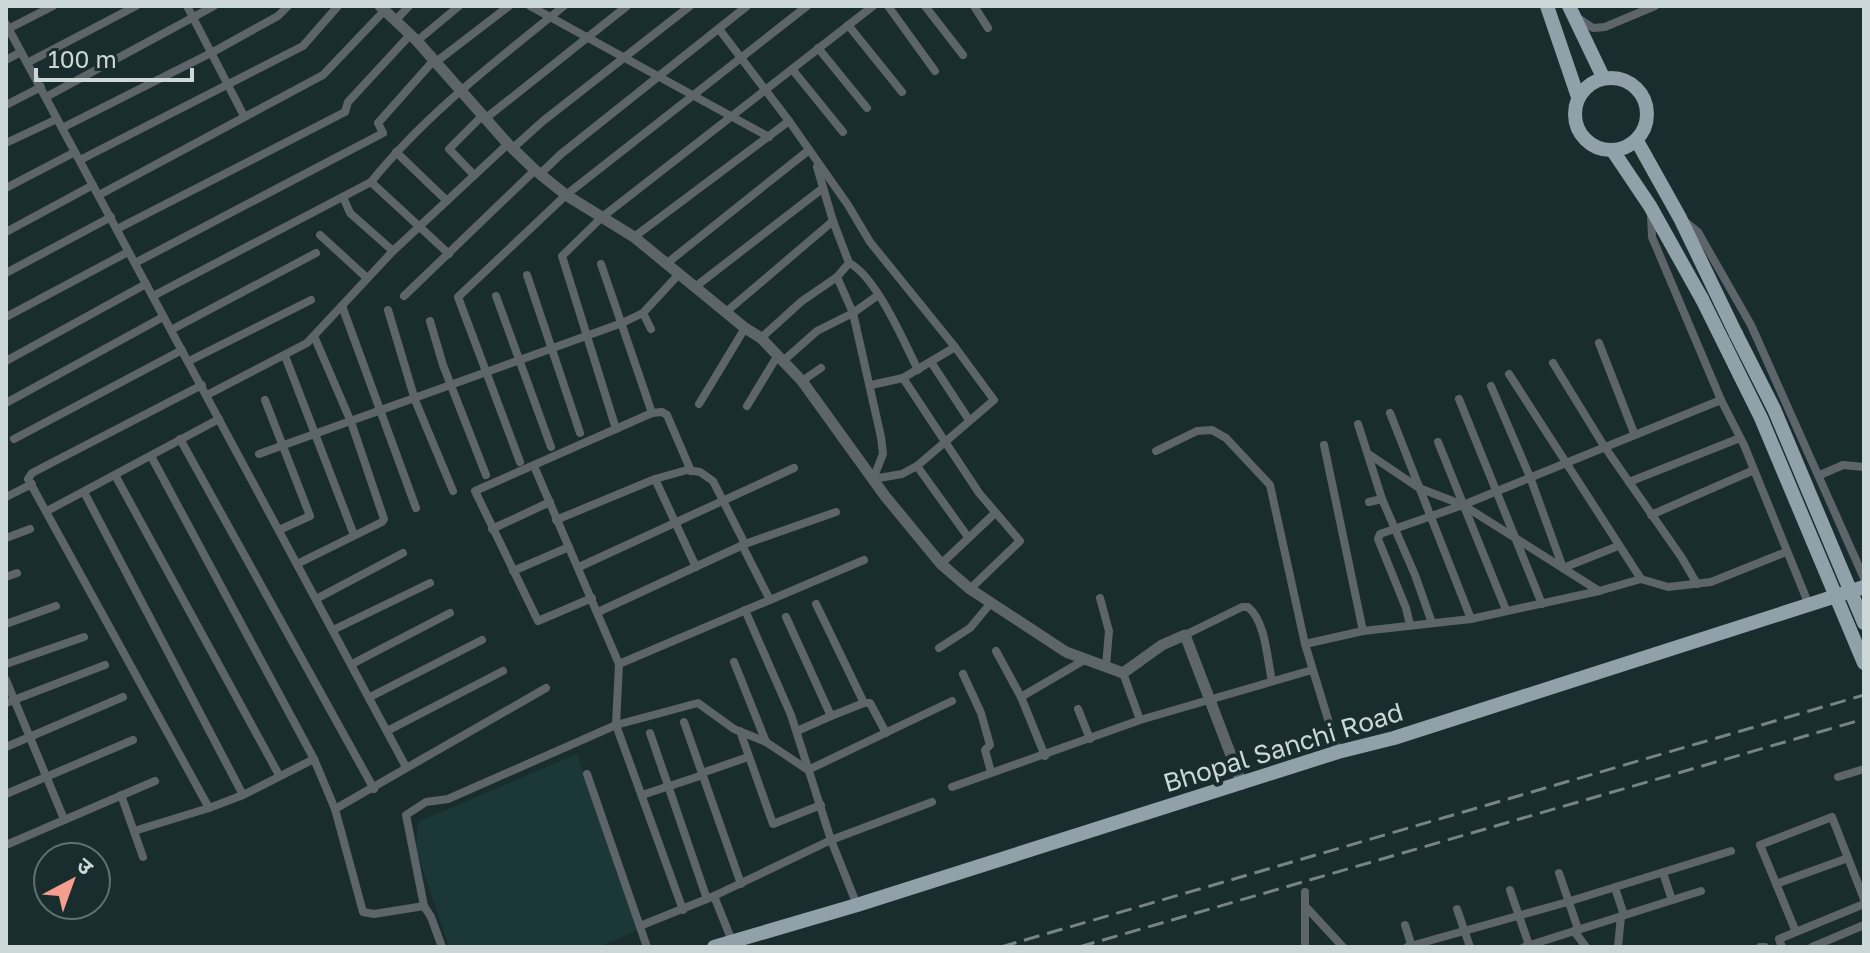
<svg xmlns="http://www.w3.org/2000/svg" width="1870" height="953" viewBox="0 0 1870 953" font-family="'Golos Text','Noto Sans Devanagari',sans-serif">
<rect width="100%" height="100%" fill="#1a2d2e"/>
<polygon fill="#1b3738" points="577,754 637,930 600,947 449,947 416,849 418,822"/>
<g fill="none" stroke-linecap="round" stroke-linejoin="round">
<g stroke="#5e656a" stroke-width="8">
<polyline points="187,6 244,116"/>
<polyline points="530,6 769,137"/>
<polyline points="888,6 935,71"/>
<polyline points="925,6 963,55"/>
<polyline points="974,6 988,28"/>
<polyline points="1575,16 1593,28 1605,27 1655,6"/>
<polyline points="396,20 409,6"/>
<polyline points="6,24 406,767"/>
<polyline points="848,25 902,92"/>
<polyline points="8,29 53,6"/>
<polyline points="719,29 789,121 848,205 870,242 955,347 994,400 917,466"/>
<polyline points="417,41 459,6"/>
<polyline points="818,48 867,108"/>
<polyline points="6,60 21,52"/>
<polyline points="436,62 509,6"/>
<polyline points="27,63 136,6"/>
<polyline points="792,69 843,132"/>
<polyline points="46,97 214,6"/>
<polyline points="6,105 41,87"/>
<polyline points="486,118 627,6"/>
<polyline points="62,128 211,53 278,16 288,6"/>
<polyline points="6,143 57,119"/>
<polyline points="513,148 543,121 690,6"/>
<polyline points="396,152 447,201"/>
<polyline points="80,160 303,46 338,6"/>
<polyline points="817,167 833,221 849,263 837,277 853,313 881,437 883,454 873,479"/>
<polyline points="540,174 561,154 747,6"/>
<polyline points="474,175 449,149 483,115"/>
<polyline points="371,182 449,254"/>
<polyline points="6,188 75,152"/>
<polyline points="99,195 323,75 385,10"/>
<polyline points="343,197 350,213 393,251"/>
<polyline points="1651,214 1652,237 1721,400 1744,445 1809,605"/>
<polyline points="1687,223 1698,232 1751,325 1864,578"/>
<polyline points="117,229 345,112 348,102 410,35"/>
<polyline points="6,232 93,185"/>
<polyline points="320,235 367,278"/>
<polyline points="634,237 789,121"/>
<polyline points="135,263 383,133 378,123 434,60"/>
<path d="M849,263C876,276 904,342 918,370"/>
<polyline points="601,264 652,413"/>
<polyline points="666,264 809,150"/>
<polyline points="6,273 111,217"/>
<polyline points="527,275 580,433"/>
<polyline points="695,287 823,188"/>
<path d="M153,296L371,182C426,114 496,61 564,6"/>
<polyline points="404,296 535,170"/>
<polyline points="496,296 551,447"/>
<polyline points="342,306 416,508"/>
<polyline points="388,310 415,400 453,491"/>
<polyline points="726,312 833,221"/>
<polyline points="643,313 651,329"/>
<polyline points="6,317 128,252"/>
<polyline points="430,321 443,365 486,475"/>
<polyline points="171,330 316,253"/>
<polyline points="761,338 802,301 837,277"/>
<polyline points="1599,343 1634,433"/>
<polyline points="285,356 354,535"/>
<polyline points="6,361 146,284"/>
<polyline points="189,361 311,300"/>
<polyline points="783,361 817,331 853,313 877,296"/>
<polyline points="931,362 969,420"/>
<polyline points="1553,363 1604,446 1682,558 1697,584"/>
<polyline points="1509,374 1641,579"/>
<polyline points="903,378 979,493 1020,541 970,589"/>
<polyline points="802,381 821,368"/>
<polyline points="202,385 32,473 28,479 209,808 243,795 314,759 335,809 363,912 374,914 424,906 431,917 442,947"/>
<polyline points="871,385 903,378 955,347"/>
<polyline points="1491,386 1530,477 1563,568 1618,546"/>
<polyline points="207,395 307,343 393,251 508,144"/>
<polyline points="1459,399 1542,604"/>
<polyline points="265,400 310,516 279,530"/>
<polyline points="6,403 163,317"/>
<polyline points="699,404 745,328"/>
<polyline points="747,406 778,355"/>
<polyline points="1390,413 1471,619"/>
<polyline points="1358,424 1382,499 1415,575 1432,623"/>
<polyline points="616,429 562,256 601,218 873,6"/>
<polyline points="14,439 182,350"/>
<polyline points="180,439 374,789"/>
<polyline points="1438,442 1506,610"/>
<polyline points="1324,445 1363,631"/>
<polyline points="1156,451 1197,431 1212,430 1226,438 1270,485 1305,644 1338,752"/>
<polyline points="259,454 622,323 643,313 679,274"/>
<polyline points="1370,455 1419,488 1463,505 1599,591"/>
<polyline points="151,456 314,759"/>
<polyline points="520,462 458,297 566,195 807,6"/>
<polyline points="534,466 619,664 616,725 683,910"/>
<polyline points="115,475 279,775"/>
<polyline points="1820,475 1843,465 1864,467"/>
<polyline points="655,479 696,567"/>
<polyline points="873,479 902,474 917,466 968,537"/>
<polyline points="1629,482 1740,438"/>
<polyline points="84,492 243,795"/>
<polyline points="6,497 32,484"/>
<polyline points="1369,502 1382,499"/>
<polyline points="47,511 219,419"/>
<polyline points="1651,515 1754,470"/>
<polyline points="556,520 655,479 687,470 700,472 713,481 745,544"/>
<polyline points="492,529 550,502"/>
<polyline points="6,538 30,529"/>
<polyline points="742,545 770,600"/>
<polyline points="297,564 382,522 384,519 351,422 314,336"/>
<polyline points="941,564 994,514"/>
<polyline points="579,567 794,468"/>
<polyline points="513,571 569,547"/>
<polyline points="6,577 17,573"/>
<polyline points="592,598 538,621 475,491 652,413 662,412 667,415 691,471"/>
<polyline points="1100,598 1109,631 1106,666"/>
<polyline points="316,599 403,553"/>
<polyline points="816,604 864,703 831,716"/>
<polyline points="745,610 791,715 831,840 857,905"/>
<polyline points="598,612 745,544 836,512"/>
<polyline points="786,617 831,716 797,731"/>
<polyline points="6,624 56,606"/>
<polyline points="1410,625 1406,608 1378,539 1380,534 1463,505 1721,400"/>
<polyline points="333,630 430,583"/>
<path d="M1185,635L1242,607H1248C1266,622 1267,659 1272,681"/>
<polyline points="1305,644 1363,631 1471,619 1599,591 1641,579 1668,587 1711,582 1786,552"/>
<polyline points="939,648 970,628 990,604"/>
<polyline points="996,651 1021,697 1045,756"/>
<polyline points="734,662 766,742 808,770 952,701"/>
<polyline points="6,664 84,637"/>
<polyline points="352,664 450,613"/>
<polyline points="619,664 864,560"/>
<polyline points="1123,673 1140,720"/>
<polyline points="963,674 981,713 990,745 985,750 991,772"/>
<polyline points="6,680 64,819"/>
<polyline points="370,697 482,640"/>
<polyline points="1021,697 1086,659"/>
<polyline points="6,703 105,665"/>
<polyline points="864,703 870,703 886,733"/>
<polyline points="1078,709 1090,739"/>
<polyline points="684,722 741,884"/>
<polyline points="387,731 503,671"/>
<polyline points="740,731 773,824 821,805"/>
<polyline points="650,733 707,899"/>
<polyline points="6,747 123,697"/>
<polyline points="702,773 748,757"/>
<polyline points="587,774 647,947"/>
<polyline points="1838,777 1864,769"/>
<polyline points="952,787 1140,720 1312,670"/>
<polyline points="6,794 133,740"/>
<polyline points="121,795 143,857"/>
<polyline points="642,795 703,775"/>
<polyline points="335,809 546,688"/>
<polyline points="134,831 209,808"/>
<polyline points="6,845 155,781"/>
<polyline points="1559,873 1578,929"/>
<polyline points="1663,873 1672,900"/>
<polyline points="1776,884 1848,858"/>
<polyline points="1615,888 1624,915"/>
<polyline points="1510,890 1529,945"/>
<polyline points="714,896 732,941"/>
<polyline points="424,906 406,815 426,802 448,799 616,725 698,703 734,729 766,742"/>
<polyline points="1307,908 1343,947"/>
<polyline points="1457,909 1470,947"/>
<polyline points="1405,925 1412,947"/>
<polyline points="640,926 714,896 831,840 932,802"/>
<polyline points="1574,931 1586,947"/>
<polyline points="1796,932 1864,904"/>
<polyline points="1305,947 1305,892"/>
<polyline points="1407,947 1564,903 1731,851"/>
<polyline points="1524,947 1701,891"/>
<polyline points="1618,947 1621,916"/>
<polyline points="1760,947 1765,947"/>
<polyline points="1782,947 1779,939 1796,932 1760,845 1832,817 1864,899"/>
<polyline points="1812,947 1864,925"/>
</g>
<polyline stroke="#5e656a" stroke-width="11" points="380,6 417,41 508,144 535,170 566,195 634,237 745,328 761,338 802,381 885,496 941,564 970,589 1066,652 1123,673 1162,645 1185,635 1242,784"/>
<g stroke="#91a1aa" stroke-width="14">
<polyline points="1547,6 1578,97"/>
<polyline points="1569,6 1603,77"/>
<circle cx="1611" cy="114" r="36"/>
<polyline points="1637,141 1680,218 1736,334"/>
<polyline points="1613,151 1650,206 1702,299"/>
<polyline points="714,947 857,905 1338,752 1394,738 1864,587"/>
</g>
<g stroke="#768485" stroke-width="3" stroke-dasharray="16 8" stroke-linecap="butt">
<polyline points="1001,947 1864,695"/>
<polyline points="1079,947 1864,719"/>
</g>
<g stroke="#91a1aa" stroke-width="14">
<polyline points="1702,299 1761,418 1864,663"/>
<polyline points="1736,334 1774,409 1864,623"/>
</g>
</g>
<g text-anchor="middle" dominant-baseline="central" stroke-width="8" stroke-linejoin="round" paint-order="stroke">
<g font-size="26" fill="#ccd7d8" stroke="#1a2d2e">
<text transform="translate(1283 747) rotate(-17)">Bhopal Sanchi Road</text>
</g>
</g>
<rect width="1870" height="953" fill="none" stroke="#ccd7d8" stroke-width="16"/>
<g transform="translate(72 881) rotate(41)"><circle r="38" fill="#1a2d2e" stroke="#617172" stroke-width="2"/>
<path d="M0-6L14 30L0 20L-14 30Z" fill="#f59d8f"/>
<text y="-12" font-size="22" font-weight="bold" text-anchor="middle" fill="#ccd7d8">उ</text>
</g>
<path d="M36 68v12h156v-12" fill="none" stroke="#ccd7d8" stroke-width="4"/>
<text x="48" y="68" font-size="24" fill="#ccd7d8" stroke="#1a2d2e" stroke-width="6" paint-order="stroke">100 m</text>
</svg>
